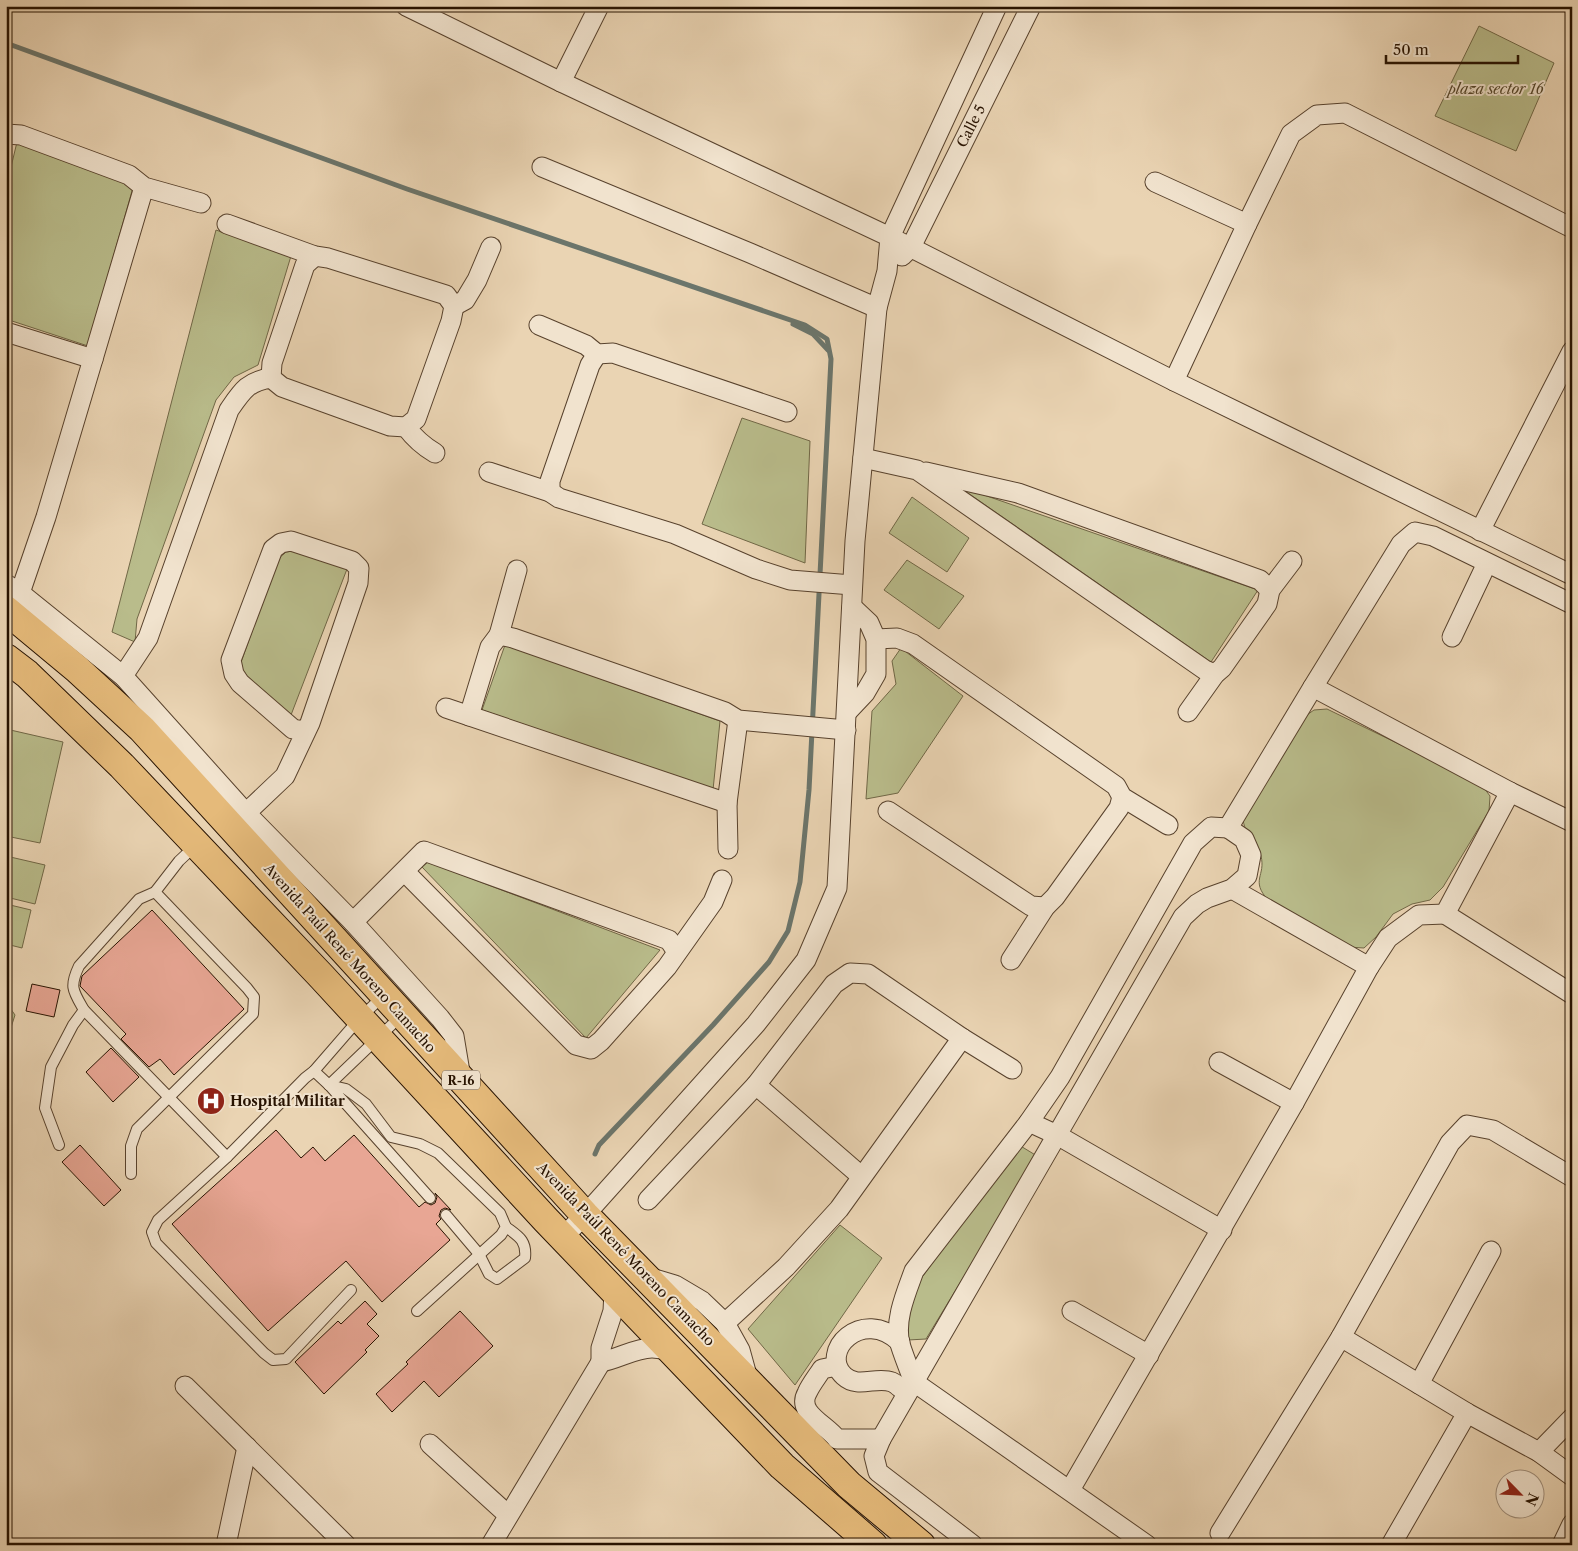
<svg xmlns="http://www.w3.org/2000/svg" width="1578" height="1551" viewBox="0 0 1578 1551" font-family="'Libre Caslon Text',serif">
<rect width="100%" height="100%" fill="#ead4b3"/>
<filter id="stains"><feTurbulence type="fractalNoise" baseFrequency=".004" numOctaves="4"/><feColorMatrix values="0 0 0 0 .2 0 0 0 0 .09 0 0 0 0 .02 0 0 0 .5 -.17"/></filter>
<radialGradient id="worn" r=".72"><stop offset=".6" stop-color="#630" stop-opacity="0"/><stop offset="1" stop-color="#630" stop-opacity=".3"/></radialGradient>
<g fill="#b9bc8b" stroke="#706746">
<polygon points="1479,26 1554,63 1516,151 1435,116"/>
<polygon points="17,142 134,184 88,346 6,319 6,188"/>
<polygon points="216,230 291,256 258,365 234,377 216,400 137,619 135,642 112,632"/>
<polygon points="742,418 810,441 805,563 702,524"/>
<polygon points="958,486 1258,590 1211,662"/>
<polygon points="912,497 969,538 947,572 889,533"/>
<polygon points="293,551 347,569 291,715 247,676 240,665 278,559 286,552"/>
<polygon points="907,560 964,596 939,629 884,590"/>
<polygon points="505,645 720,721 713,790 482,710"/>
<polygon points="901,648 963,696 898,793 866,799 872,711 896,684 892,661"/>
<path d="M1327,709L1481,784L1490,796L1489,811L1443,887L1430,900L1412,904L1393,914L1376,937L1364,948L1348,947L1268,900C1250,880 1266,876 1261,856C1259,845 1252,841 1247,832C1245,829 1244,824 1243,821L1301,719L1314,710Z"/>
<polygon points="6,729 63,742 40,843 6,836"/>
<polygon points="6,856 45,865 35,904 6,897"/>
<polygon points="428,862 660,950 586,1038 422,867"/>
<polygon points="6,904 31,910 22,948 6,944"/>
<polygon points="6,1002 15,1015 6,1043"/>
<polygon points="1019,1145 1037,1156 926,1339 908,1340 909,1306 917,1284"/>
<polygon points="840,1225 882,1258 795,1385 748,1329"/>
</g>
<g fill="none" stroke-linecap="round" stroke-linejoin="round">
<g stroke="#6b756b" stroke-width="5">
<polyline points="6,43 407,189 805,325 827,339 831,359 809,790 800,882 788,931 769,962 713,1025 599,1145 595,1154"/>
<polyline points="793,324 813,334 828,350"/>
</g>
</g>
<g fill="#e8a694" stroke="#271200">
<polygon points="152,910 244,1009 174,1075 160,1059 149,1067 121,1039 126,1034 80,986 82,976"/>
<polygon points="32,984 60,990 54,1017 26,1011"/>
<polygon points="111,1048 139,1077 113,1102 86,1072"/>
<polygon points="276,1130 301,1158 313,1147 325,1161 354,1135 419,1207 425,1202 431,1205 435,1203 437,1197 435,1193 451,1210 445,1208 441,1210 439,1216 441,1219 436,1224 450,1240 382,1302 346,1261 268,1331 172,1224"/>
<polygon points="80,1145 121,1190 104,1206 62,1162"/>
<polygon points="365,1301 377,1314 367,1324 379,1336 365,1350 367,1352 324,1394 295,1362 338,1321 341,1324"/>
<polygon points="460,1311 493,1346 439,1397 424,1381 392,1412 376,1394 408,1364 406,1362"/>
</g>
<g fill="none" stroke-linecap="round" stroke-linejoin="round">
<defs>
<g id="service">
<path d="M196,845L179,861L155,892L139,899L79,966C69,987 73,991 84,1010L227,1157"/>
<polyline points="314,1071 329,1085 430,1198"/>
<polyline points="329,1085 346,1089 366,1104 391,1137 420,1144 438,1153 500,1213 506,1227 501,1235 417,1311"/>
<polyline points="329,1085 401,1016"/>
<polyline points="59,1145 45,1108 51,1067 73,1025 84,1010"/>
<polyline points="131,1174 131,1146 137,1129 253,1014 254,997 247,988 155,892"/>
<path d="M446,1215L479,1254L489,1274L497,1279L525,1258C527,1240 518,1236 506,1227"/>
<polyline points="351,1290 286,1359 273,1360 264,1353 156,1243 152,1232 158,1220 227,1157 305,1078 314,1071 360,1018 383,996"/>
</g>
<g id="minor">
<polyline points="406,6 561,82 890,237 1174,381 1572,575"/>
<polyline points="561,82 599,6"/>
<polyline points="6,134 21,135 129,175 144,187 201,203"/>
<polyline points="542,167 750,253 877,308"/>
<polyline points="1155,182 1247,224"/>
<polyline points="902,256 911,247 1031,6"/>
<polyline points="454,306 465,300 477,280 491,247"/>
<polyline points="539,325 586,345 597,354 613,353 787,412"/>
<polyline points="6,332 93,359 46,517 20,593"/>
<polyline points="93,359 144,187"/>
<polyline points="271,378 272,363 305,265 315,256"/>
<polyline points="1174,381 1247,224 1291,134 1317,115 1345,113 1572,228"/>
<path d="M406,427C415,439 423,446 435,453"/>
<polyline points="863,458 917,470 1205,670 1215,674"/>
<polyline points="489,472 550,492 559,498 675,534 756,569 790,580 852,585"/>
<polyline points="926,472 1018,493 1260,580 1270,590"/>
<polyline points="550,492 550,481 590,365 597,354"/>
<polyline points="1480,531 1572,351"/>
<polyline points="6,584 20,593 123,676 246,813 353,922 440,1018 454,1036 461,1078"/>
<polyline points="499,635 513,638 725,712 738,720 846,730"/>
<polyline points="1452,637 1487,563"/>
<polyline points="876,639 897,638 913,644 1116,786 1122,797 1168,825"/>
<path d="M123,676L148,638L229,410C242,391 248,381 271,378L282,387L390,426L406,427L416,419L451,321L454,306L446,295L328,258L315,256L227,224"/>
<polyline points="1313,687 1510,792 1572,822"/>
<polyline points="446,708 727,803"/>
<polyline points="848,711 865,693 876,674 876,639 869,623 852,607"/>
<polyline points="1188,712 1215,674 1222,668 1267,604 1270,590 1292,561"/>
<polyline points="469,716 490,647 499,635 517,570"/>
<polyline points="888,811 1031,906 1045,907"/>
<polyline points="246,813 285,776 310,723 358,583 359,568 352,561 291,541 281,543 273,549 231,660 234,674 240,683 293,729 305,731"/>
<polyline points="728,849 727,803 738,720"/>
<polyline points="405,872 576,1045 591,1049 601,1041 667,967 713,902 722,880"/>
<polyline points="1232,889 1369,967"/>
<polyline points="1445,914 1572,994"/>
<polyline points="353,922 424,851 669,940 677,952"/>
<polyline points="1011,960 1045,907 1055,897 1119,808 1122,797"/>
<polyline points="1219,1062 1294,1103"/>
<polyline points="756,1085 861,1176"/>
<polyline points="1029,1122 1057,1135 1222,1230"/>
<polyline points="648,1200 756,1085 834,984 850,973 868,974 962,1038 1012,1069"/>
<polyline points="563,1237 585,1215 756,1024 806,960 837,888 855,541 877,308 887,271 890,237 997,6"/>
<polyline points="648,1277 675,1285 702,1301 725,1323 740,1350 748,1379"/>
<path d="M614,1291L613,1311L601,1348V1362C618,1359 635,1348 652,1348C658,1348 666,1350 672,1351"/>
<polyline points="1072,1311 1149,1355"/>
<polyline points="725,1323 786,1267 839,1209 962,1038"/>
<polyline points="1341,1337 1467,1413 1539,1452 1572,1476"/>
<path d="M900,1342C862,1306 818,1352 844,1376C858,1389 876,1376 892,1382C897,1384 902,1390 907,1393"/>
<path d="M837,1366L822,1369C817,1377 811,1384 807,1393C796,1413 827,1425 837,1439H881L874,1456L878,1472L973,1545"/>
<polyline points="1419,1384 1491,1251"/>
<polyline points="185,1386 346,1545"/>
<polyline points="881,1439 1183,917 1197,904 1207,898 1232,889 1247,876 1251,855 1244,839 1228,828"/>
<polyline points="430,1444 508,1515"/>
<polyline points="1539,1452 1572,1418"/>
<polyline points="1070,1490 1294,1103 1369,967 1388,938 1419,915 1445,914 1510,792"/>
<polyline points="1220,1533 1341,1337 1450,1143 1467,1125 1493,1130 1572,1177"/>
<polyline points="226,1545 247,1447"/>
<polyline points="491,1545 601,1362"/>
<path d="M1147,1545L914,1382C909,1369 904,1357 900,1344C894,1320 906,1293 914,1271L1029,1122L1060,1077L1193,843L1211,827L1228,828L1313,687L1401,544L1415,532L1433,536L1572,604"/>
<polyline points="1391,1545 1467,1413"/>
<polyline points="1562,1545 1572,1524"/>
</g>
<g id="primary">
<polyline points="6,610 77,669 142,729 585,1215 849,1485 921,1545"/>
<polyline points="6,658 27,674 122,766 322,977 546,1220 782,1466 873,1545"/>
</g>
</defs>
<use href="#service" stroke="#58422d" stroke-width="12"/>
<use href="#minor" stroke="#58422d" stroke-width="21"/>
<use href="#primary" stroke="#271200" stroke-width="30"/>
<use href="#service" stroke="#f1e3ce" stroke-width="10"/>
<use href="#minor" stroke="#f1e3ce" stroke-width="19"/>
<use href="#primary" stroke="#e5ba7a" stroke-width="28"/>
</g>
<defs>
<symbol id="hospital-disc" viewBox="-11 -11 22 22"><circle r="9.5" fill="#8f2418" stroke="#f1e3ce"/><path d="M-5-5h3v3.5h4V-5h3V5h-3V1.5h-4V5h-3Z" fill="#fff"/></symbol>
</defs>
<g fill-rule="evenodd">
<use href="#hospital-disc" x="195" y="1085" width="32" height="32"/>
</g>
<g text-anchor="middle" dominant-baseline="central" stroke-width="4" stroke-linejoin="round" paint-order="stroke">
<rect fill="#f1e3ce" stroke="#64513e" stroke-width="1" x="442" y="1070.5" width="38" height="19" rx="4"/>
<g font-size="12" font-weight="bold" fill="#271200">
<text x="461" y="1080">R-16</text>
</g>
<g font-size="14" font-style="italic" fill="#53452a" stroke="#f1e3ce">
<text x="1496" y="89">plaza sector 16</text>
</g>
<g font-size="14" fill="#271200" stroke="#f1e3ce">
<text transform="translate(971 126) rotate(-63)">Calle 5</text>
<text transform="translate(350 958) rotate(48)">Avenida Paúl René Moreno Camacho</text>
<text transform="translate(626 1254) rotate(46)">Avenida Paúl René Moreno Camacho</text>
</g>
<g font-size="14" font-weight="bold" fill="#271200" stroke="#f1e3ce" text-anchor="start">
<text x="230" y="1101">Hospital Militar</text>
</g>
</g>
<rect width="1578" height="1551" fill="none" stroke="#ead4b3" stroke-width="25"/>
<rect x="8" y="8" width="1563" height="1536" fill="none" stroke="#271200" stroke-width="2.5"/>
<rect x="12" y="12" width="1553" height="1526" fill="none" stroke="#271200"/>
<g transform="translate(1520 1494) rotate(114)"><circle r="24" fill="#f1e3ce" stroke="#a08f7c"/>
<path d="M0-4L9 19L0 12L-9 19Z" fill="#8f2418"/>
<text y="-8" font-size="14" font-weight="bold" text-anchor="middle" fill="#271200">N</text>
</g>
<path d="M1386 55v8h132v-8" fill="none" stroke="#271200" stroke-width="2.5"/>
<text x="1393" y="55" font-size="15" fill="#271200" stroke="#f1e3ce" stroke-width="4" paint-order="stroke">50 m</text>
<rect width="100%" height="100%" filter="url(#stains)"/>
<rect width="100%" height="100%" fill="url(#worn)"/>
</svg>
